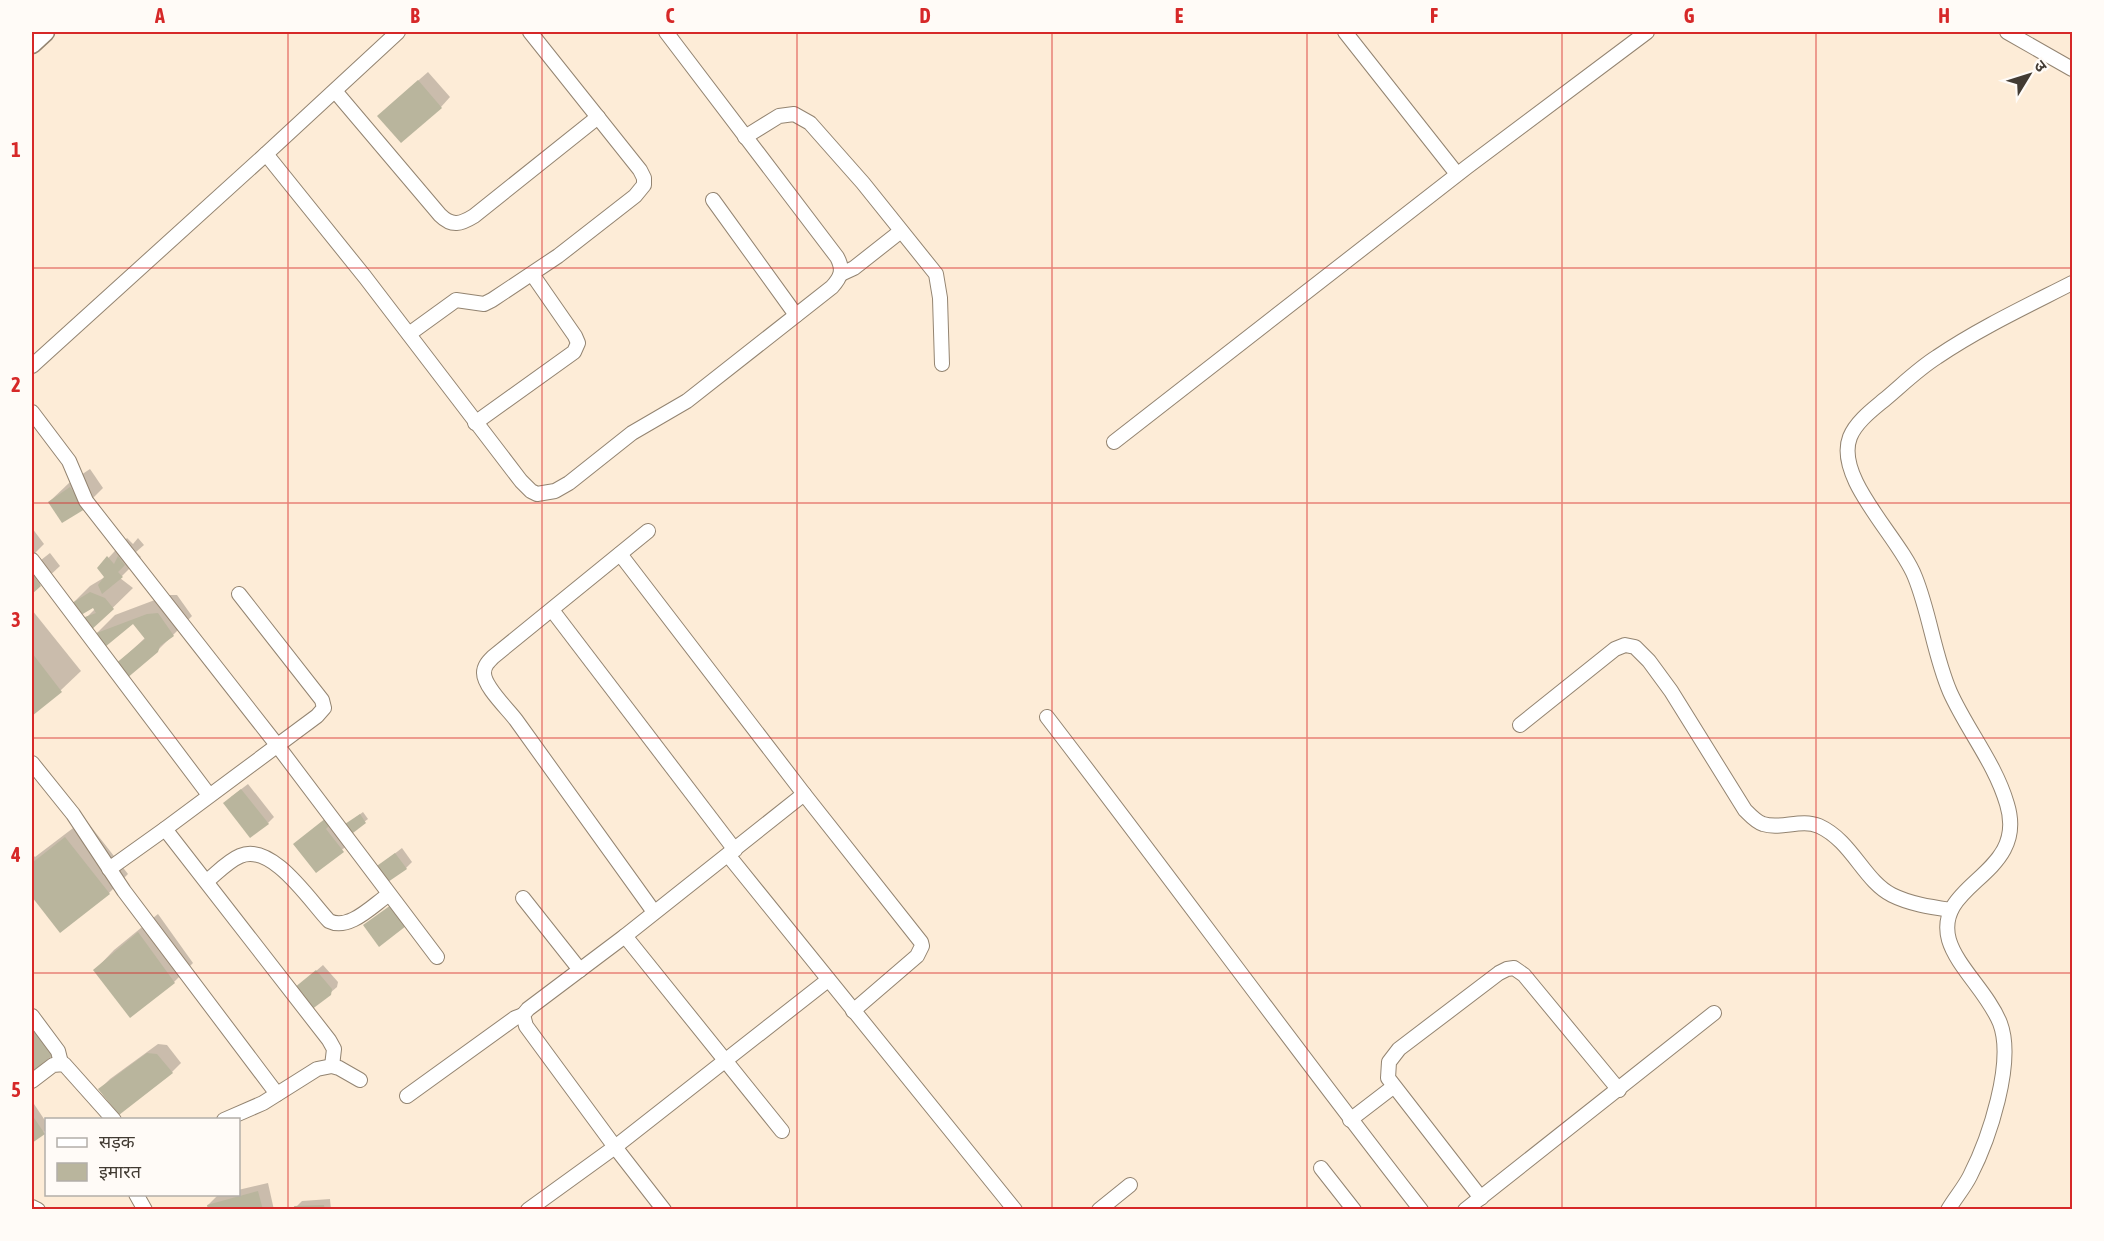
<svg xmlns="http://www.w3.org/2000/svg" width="2104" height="1241" viewBox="0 0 2104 1241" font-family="'Asap Condensed','Noto Sans Devanagari',sans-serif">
<rect width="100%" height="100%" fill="#fdecd7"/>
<g fill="#0003">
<polygon points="428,72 450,97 441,107 388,107"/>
<polygon points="90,469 103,488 84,507 49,502 69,483"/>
<polygon points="32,528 44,544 32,556"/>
<polygon points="127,538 133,544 138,538 144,545 136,552 141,557 120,578 133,588 91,629 87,617 95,609 93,606 71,605 90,586 105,577 99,568"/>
<polygon points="50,553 60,566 32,592 32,567"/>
<polygon points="168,595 177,595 192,616 157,651 116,665 146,637 133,622 96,634 115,615"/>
<polygon points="32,610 81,671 61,690 32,714"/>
<polygon points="248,784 274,817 268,823 231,797"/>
<polygon points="363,812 368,819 349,833 347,824"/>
<polygon points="333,813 349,844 316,871 295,844"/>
<polygon points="85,819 128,874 109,893 61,931 32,894 32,854 35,857"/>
<polygon points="402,848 412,862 406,868 376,868"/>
<polygon points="158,914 193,963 174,982 95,970 114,950"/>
<polygon points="323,965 338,982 337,987 330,993 300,985"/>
<polygon points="45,1024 52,1054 32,1070 32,1035"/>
<polygon points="158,1044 167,1045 181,1063 172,1072 100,1089 110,1079"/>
<polygon points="32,1101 46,1122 46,1130 33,1140"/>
<polygon points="268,1183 274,1210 210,1210 208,1205 218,1195 238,1194 238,1190"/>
<polygon points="330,1199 331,1210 296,1210 296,1207 302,1201"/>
</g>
<g fill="#b9b59d">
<polygon points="418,80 442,108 401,143 377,116"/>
<polygon points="70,487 85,509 62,523 48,502"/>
<polygon points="107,556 114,564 118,556 125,565 118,572 123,577 102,594 98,585 104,577 97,568"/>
<polygon points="32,573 41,586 32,594"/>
<polygon points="90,592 105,598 114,609 90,631 85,617 96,613 93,608 81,615 69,605"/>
<polygon points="158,613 174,636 160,646 158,652 126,679 114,665 145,639 133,624 105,647 94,634 147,614"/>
<polygon points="32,653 62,692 32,716"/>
<polygon points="241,789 269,824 250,838 223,803"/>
<polygon points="360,814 366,823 349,836 342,826"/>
<polygon points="326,818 330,825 326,829 344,852 316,873 293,844"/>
<polygon points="65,837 110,894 60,933 32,897 32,863"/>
<polygon points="395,853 407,869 385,884 374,868"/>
<polygon points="391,905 406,926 379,947 363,925"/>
<polygon points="138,932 175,983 130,1018 93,970"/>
<polygon points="316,970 332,989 331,995 311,1010 294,988"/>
<polygon points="35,1032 53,1055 32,1072 32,1035"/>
<polygon points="147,1053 157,1054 173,1073 119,1115 98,1089"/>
<polygon points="32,1115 45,1134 32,1143"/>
<polygon points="258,1191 263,1210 208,1210 207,1205"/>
<polygon points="324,1205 325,1210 295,1210 294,1206"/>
</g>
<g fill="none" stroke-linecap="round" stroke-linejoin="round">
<defs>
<g id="minor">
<polyline points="1345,32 1457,174"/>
<polyline points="2007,32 2072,69"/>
<path d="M335,91L440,215C452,227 461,224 474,216L598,117"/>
<polyline points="745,137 779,116 794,114 810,123 863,183 936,274 940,298 942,364"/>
<path d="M266,154L365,277L521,481L531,491L537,494L555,491L569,483L632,433L687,401L832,287C841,277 844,270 837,257L666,32"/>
<polyline points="713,200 796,315"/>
<polyline points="841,274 854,268 901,231"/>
<polyline points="409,334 456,300 484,304 492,300 558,256 635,196 644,185 644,178 640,170 530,32"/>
<polyline points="32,366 266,154 398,32"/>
<polyline points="32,412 69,461 86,501 277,745 437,957"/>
<polyline points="475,423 574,352 578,343 575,336 532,274"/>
<polyline points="1114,442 1467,167 1647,32"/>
<path d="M648,531L493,657C488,662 484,666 484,673C484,687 508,709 516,720L654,912"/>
<polyline points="620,554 804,794 921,942 922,946 917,956 853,1011"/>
<polyline points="32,560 209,795"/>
<polyline points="552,610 735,850"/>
<path d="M1047,717C1173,881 1294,1047 1421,1210"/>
<path d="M1520,725L1615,649L1625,645L1635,647L1649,661L1671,691L1745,810C1750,815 1756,822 1763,824C1781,830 1801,818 1819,826C1852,841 1864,881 1892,895C1910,904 1931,907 1951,910"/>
<polyline points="32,763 73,814 124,891 277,1094"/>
<polyline points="165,829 329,1040 334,1049 332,1066"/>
<polyline points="728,855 1015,1210"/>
<polyline points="109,869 165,829 317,716 324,708 322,700 239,594"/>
<path d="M207,881C217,873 228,861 240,856C272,842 310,901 329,921C349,931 372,906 388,895"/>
<polyline points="523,898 580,970"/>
<polyline points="625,936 782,1131"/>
<polyline points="32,1016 58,1051 61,1063"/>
<polyline points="32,1081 53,1065 64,1064 114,1120"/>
<polyline points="407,1096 515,1018 523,1015"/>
<polyline points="224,1120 263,1103 317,1069 332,1066 339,1068 360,1080"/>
<polyline points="1350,1120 1393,1087"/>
<polyline points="1321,1168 1354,1210"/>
<polyline points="136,1194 145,1210"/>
<polyline points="1481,1198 1388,1078 1389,1062 1399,1049 1499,973 1507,969 1514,968 1524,975 1619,1090"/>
<polyline points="32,1207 38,1210"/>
<polyline points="528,1210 615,1147 828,980"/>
<polyline points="664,1210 615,1147 526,1026 523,1015 528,1009 625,936 804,794"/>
<polyline points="1099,1210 1130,1185"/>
<polyline points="1465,1210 1714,1013"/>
<path d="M1948,1210C1955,1198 1964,1188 1970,1176C1989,1139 2015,1062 2000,1023C1988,993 1957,967 1949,940C1933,882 2029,876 2007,804C1995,763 1967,730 1950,692C1934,655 1930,614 1915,577C1900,538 1834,478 1850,437C1856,422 1872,410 1884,400C1902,385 1918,369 1937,357C1980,328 2027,306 2072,283"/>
</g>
<polyline id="tertiary" points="32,44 45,32"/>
</defs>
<use href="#minor" stroke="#938471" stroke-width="16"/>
<use href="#tertiary" stroke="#938471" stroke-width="21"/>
<use href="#minor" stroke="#fff" stroke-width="14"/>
<use href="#tertiary" stroke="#fff" stroke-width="18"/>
</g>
<path fill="none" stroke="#d62828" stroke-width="1.5" stroke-opacity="0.55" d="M288,32V1210M542,32V1210M797,32V1210M1052,32V1210M1307,32V1210M1562,32V1210M1816,32V1210M32,268H2072M32,503H2072M32,738H2072M32,973H2072"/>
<rect width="2104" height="1241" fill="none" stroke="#fffbf7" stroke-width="66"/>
<rect x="45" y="1118" width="195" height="78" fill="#fffbf7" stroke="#b3aea9" stroke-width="1.5"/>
<rect x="57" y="1138" width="30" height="9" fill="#ffffff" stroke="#b3aea9" stroke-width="1.5"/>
<text x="99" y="1148" font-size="18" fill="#423b33">सड़क</text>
<rect x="57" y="1163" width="30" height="18" fill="#b9b59d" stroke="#b3aea9" stroke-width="1.5"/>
<text x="99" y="1178" font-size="18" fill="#423b33">इमारत</text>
<g transform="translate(2029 75) rotate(52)" stroke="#fffbf7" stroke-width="4.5" paint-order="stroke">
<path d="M0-4.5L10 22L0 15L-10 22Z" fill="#423b33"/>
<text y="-9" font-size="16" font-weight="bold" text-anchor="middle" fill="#423b33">उ</text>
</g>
<rect x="33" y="33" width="2038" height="1175" fill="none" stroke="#d62828" stroke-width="2"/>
<g font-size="20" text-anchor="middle" font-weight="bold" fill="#d62828">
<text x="160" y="23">A</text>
<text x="415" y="23">B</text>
<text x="670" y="23">C</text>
<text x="925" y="23">D</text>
<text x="1179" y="23">E</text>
<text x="1434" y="23">F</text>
<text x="1689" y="23">G</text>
<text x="1944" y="23">H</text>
<text x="16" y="157">1</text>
<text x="16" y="392">2</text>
<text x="16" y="627">3</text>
<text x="16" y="862">4</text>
<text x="16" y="1097">5</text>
</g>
</svg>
